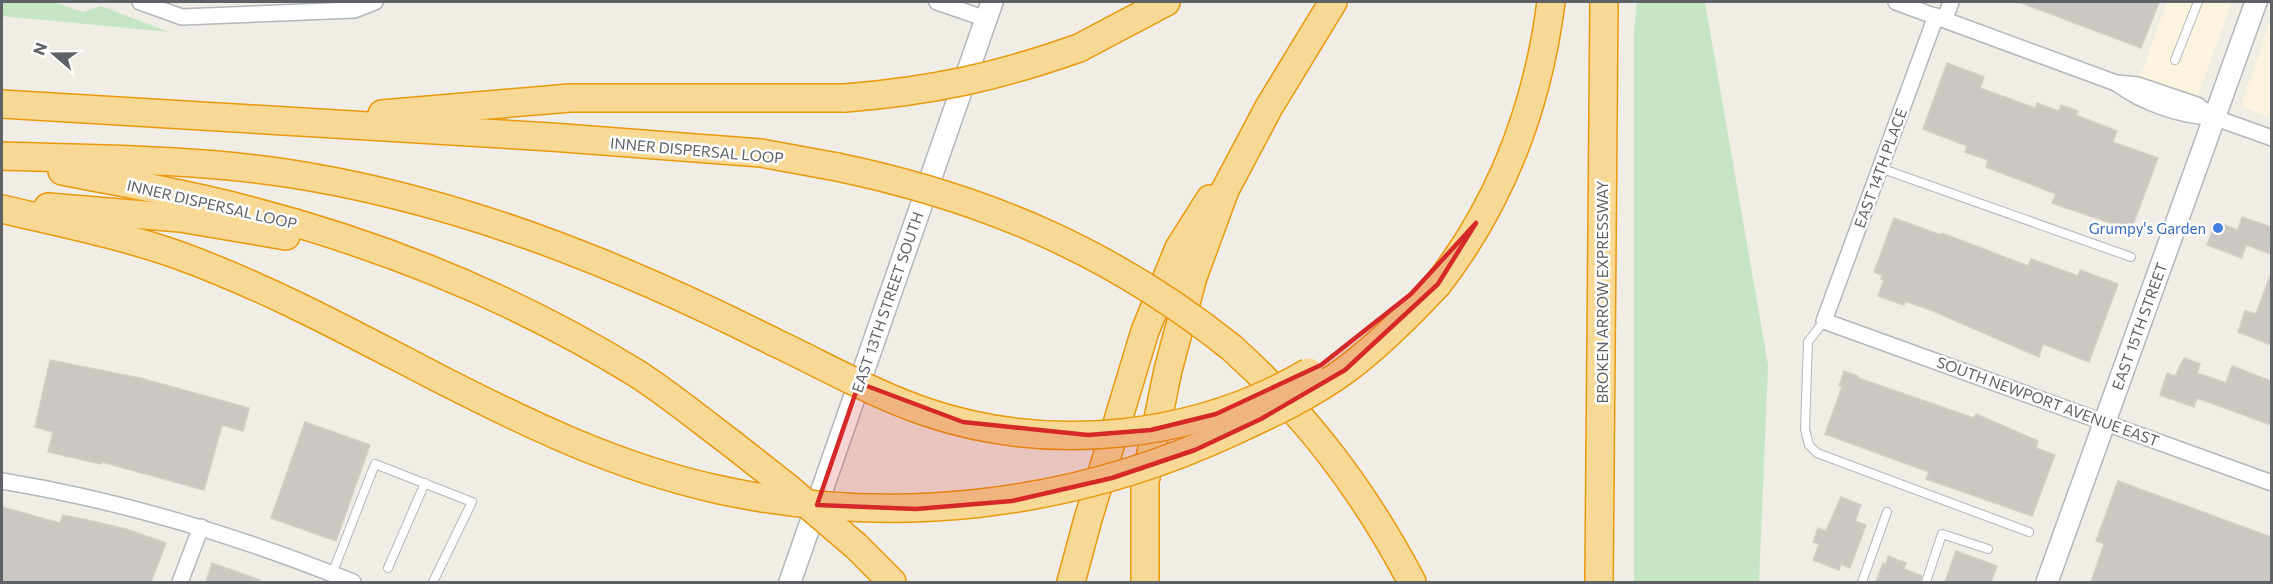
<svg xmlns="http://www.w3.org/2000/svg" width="2273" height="584" viewBox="0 0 2273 584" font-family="Commissioner,sans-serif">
<rect width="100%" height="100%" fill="#efede6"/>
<g fill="#fcf4de">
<polygon points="2167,2 2232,2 2196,101 2139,80"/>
<polygon points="2271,18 2271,118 2241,106"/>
</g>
<g fill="#c6e5c4">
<polygon points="2,2 53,2 83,12 101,6 169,32 2,16"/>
<polygon points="1637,2 1705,2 1768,365 1759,582 1634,582 1634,30"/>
</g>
<g fill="#cbc8c3" stroke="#d4cec5" stroke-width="1.5">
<polygon points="2019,2 2159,2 2141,48"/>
<polygon points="1947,63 1984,77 1980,88 2035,108 2037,103 2059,111 2061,105 2078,111 2076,115 2117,131 2113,142 2158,158 2131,230 2052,203 2056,194 1986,167 1988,160 1965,152 1967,146 1923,129"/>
<polygon points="2242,217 2271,227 2271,254 2246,245 2242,258 2207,245 2216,222 2238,230"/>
<polygon points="1894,218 1941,235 1942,233 2028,266 2031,259 2078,276 2080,270 2118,284 2089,362 2043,344 2039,357 1933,311 1905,301 1904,305 1878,296 1884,280 1881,279 1882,275 1874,272"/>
<polygon points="2270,276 2271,276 2271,345 2238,332 2245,311 2256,314"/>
<polygon points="2184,358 2200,364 2197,373 2226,383 2232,366 2271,381 2271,425 2197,398 2194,407 2160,395 2167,373 2175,376"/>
<polygon points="50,360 140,378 249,408 243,431 222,425 204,490 102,462 101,464 48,452 53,432 35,427"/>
<polygon points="1844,371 1858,376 1858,378 1974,418 1976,414 2038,441 2036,448 2055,455 2032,516 1926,479 1929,472 1825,434 1842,387 1839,386"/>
<polygon points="305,422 370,445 336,541 271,518"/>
<polygon points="2118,481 2271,537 2271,582 2091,582 2104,544 2096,541"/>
<polygon points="1841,497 1861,505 1855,521 1866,525 1850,568 1841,564 1839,570 1813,560 1819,544 1813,542 1818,528 1826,531"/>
<polygon points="2,507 60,523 63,515 83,519 126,529 166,543 151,582 2,582"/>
<polygon points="1956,551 1997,566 1991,582 1945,582"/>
<polygon points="1888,556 1906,563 1904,569 1922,576 1920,582 1876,582 1883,563 1886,564"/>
<polygon points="212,563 260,580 260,582 206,582"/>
</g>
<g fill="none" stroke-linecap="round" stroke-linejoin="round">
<defs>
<g id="lane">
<polyline points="2175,60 2198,2"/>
<polyline points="1880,168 2131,257"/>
<polyline points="1824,321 1808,342 1805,429 1809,445 1817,453 2029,532"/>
<polyline points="388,568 425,483"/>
<polyline points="332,574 375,464 472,502 433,582"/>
<polyline points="1862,582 1887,512"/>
<polyline points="1926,582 1942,534 1988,549"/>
</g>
<g id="street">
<polyline points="140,2 182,17 354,10 375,2"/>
<polyline points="937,2 986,19"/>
<path d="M1896,2L2116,83C2143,103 2180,116 2213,117"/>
<polyline points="1936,16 1824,321 2272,483"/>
<polyline points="1945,19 1951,2"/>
<polyline points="2116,83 2138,85 2197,105 2213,117 2272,138"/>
<path d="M2,481C123,501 239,536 353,582"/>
<polyline points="180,582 201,527"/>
</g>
<g id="secondary">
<polyline points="790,582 992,2"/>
<polyline points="2047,582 2256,2"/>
</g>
<g id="highway">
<polyline points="1079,48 1166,2"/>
<polyline points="2,104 551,137 761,153 837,167"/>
<polyline points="382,114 570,98 845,98"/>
<path d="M2,156C97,159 192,159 286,173C457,199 619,264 772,341"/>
<path d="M62,171C123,183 184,193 244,209C381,244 516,299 636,373C669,394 700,420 731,443"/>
<polyline points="48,207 180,218 286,236"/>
<path d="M2,209C61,223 121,235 178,255C269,288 353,334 438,378"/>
<path d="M1438,284C1502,201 1538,104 1551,2"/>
<path d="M1232,348C1308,417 1364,491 1412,582"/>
<polyline points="856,546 892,582"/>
<polyline points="1071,582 1088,519 1145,331 1179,248 1210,199"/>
<polyline points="1145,582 1145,482 1168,370 1193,277 1225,190 1269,107 1333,2"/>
<polyline points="1599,582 1604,2"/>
</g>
</defs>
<use href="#lane" stroke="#b3b7ba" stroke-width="10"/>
<use href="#street" stroke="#b3b7ba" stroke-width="18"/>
<use href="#secondary" stroke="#b2b6ba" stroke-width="24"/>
<use href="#highway" stroke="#e9990d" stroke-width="30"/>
<use href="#lane" stroke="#fff" stroke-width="8"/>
<use href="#street" stroke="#fff" stroke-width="15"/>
<use href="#secondary" stroke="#fff" stroke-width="21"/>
<use href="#highway" stroke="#f7d995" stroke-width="27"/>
<defs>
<g id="highway-bridge">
<path d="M845,98C932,91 997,77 1079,48"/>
<path d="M837,167C986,198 1112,252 1232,348"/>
<path d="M772,341C823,365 873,394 926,412C1051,454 1195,439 1309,372"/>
<path d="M438,378C528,424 617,467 716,489C890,528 1071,507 1232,432C1271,414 1312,395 1347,369C1380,344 1410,314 1438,284"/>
<polyline points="731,443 787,487 856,546"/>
</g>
</defs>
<use href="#highway-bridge" stroke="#e9990d" stroke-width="30" stroke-linecap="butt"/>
<use href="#highway-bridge" stroke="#f7d995" stroke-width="27"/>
</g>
<path fill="#d62828" fill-opacity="0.2" stroke="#d62828" stroke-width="4.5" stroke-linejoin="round" d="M1476,223L1438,284L1345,370L1261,419L1195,450L1112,478L1012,501L916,509L817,505L859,383L963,422L1088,435L1151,430L1216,414L1321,365L1411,294Z"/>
<circle fill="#3f7fe0" stroke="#fff" stroke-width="2" cx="2218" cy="228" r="6"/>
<g text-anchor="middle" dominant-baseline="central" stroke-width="5" stroke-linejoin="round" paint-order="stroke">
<g font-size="15" fill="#5e6266" stroke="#fff">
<text transform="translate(697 150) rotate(5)">INNER DISPERSAL LOOP</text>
<text transform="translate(1880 168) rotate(-70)">EAST 14TH PLACE</text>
<text transform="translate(212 204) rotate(13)">INNER DISPERSAL LOOP</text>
<text transform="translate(1602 292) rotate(-90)">BROKEN ARROW EXPRESSWAY</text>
<text transform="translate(887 302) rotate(-71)">EAST 13TH STREET SOUTH</text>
<text transform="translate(2139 326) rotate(-70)">EAST 15TH STREET</text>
<text transform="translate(2048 401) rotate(20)">SOUTH NEWPORT AVENUE EAST</text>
</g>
<g font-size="15" fill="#366cbe" stroke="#fff" text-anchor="end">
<text x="2206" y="228">Grumpy's Garden</text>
</g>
</g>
<rect width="2273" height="584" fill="none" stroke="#5e6266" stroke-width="6"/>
<g transform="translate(54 54) rotate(290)" stroke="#ffffff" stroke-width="4.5" paint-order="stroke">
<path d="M0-4.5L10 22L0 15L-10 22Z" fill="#5e6266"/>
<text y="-9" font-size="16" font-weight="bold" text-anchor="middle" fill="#5e6266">N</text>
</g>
</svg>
